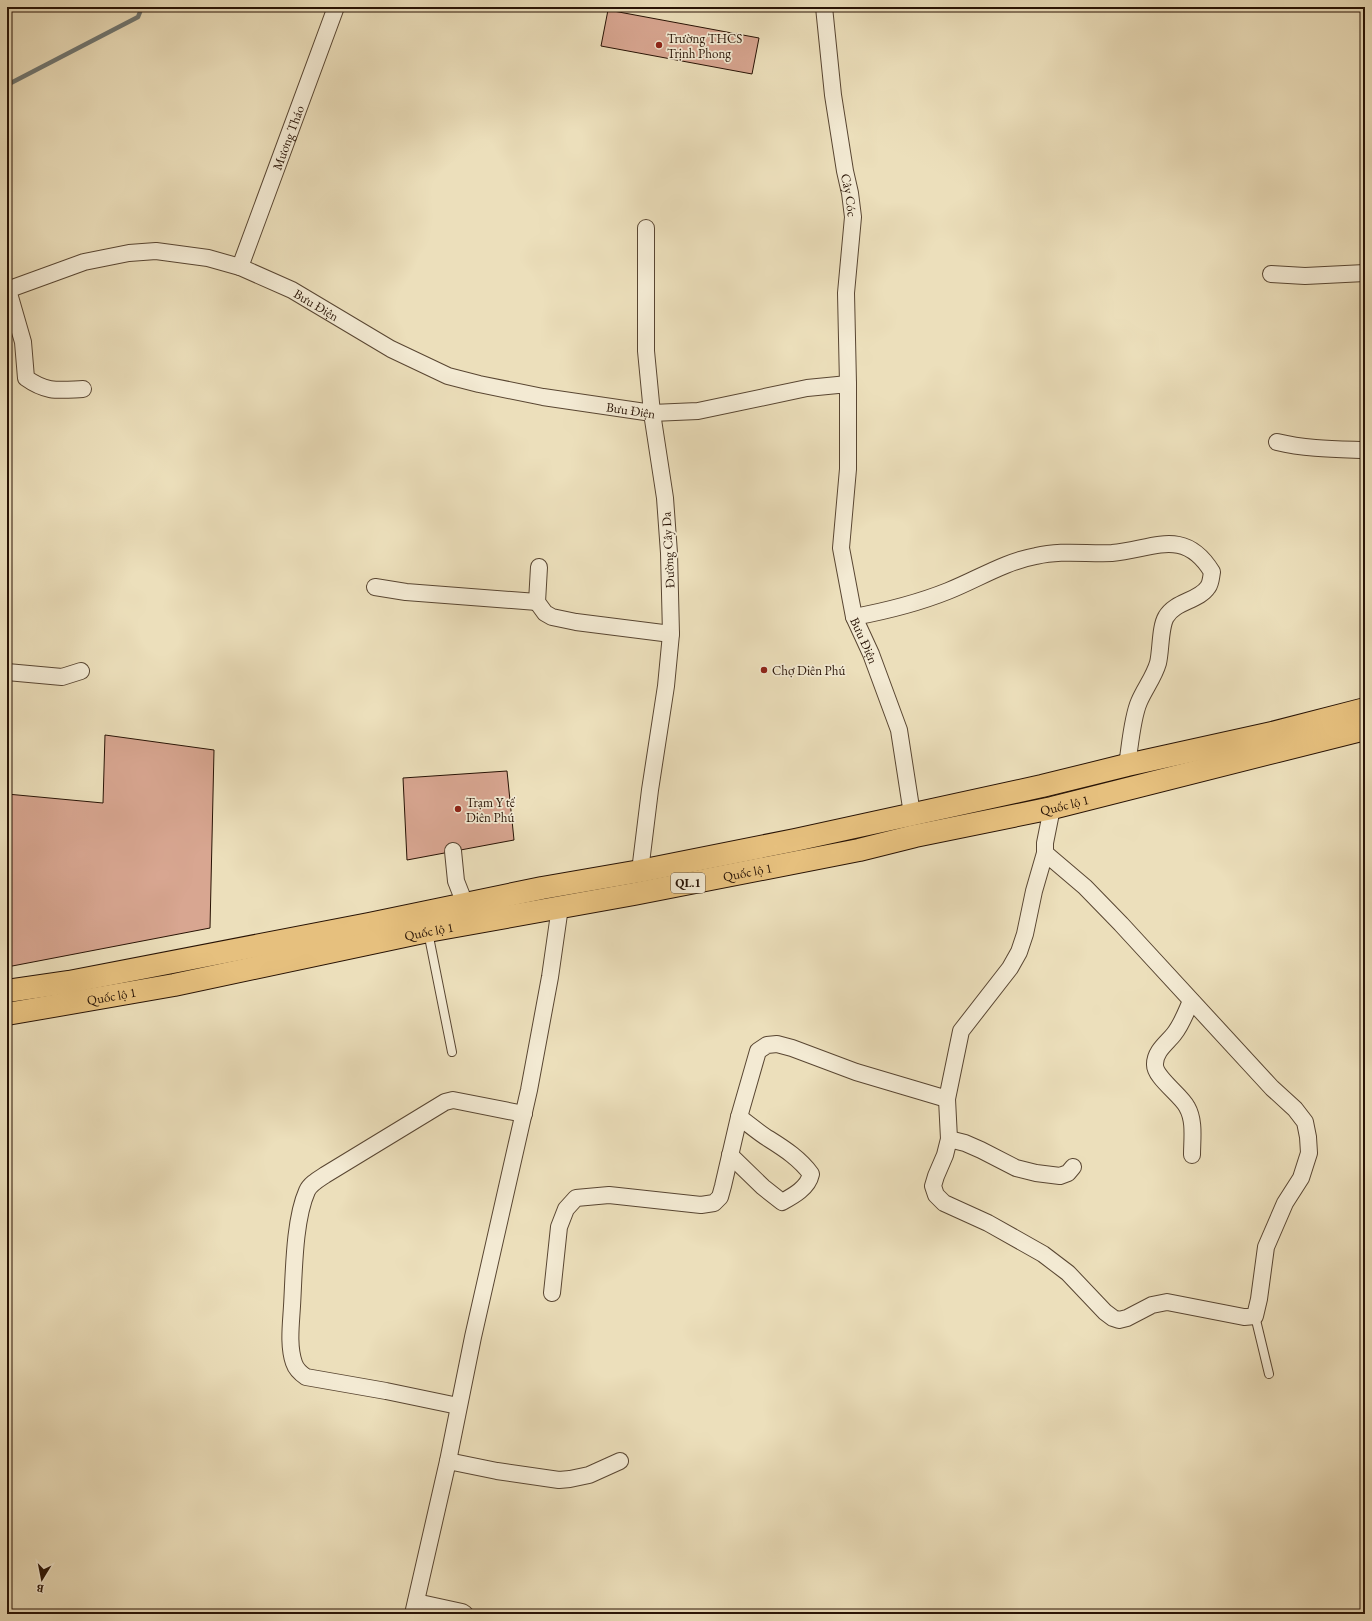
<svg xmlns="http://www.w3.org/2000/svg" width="1372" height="1621" viewBox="0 0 1372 1621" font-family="'EB Garamond',serif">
<rect width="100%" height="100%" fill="#ecdfbb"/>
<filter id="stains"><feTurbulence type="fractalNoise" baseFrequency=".005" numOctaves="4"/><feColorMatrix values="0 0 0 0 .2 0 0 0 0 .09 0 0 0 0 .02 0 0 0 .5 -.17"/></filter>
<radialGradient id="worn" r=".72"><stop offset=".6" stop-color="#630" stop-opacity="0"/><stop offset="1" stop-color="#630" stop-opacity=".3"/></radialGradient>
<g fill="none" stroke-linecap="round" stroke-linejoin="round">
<polyline stroke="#6f7773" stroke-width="4.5" points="7,85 138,17 142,7"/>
</g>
<g fill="#d8a691" stroke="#281305">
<polygon points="608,10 759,38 752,74 601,46"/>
<polygon points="105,735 214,750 210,928 7,967 7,794 103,803"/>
<polygon points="507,771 514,840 407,860 403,778"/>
</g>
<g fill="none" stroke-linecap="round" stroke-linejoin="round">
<defs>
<g id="lane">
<polyline points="428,932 452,1052"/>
<polyline points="1255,1316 1269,1374"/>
</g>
<g id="street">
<path id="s1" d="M824,7L833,95L845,171L850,193L853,217L846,293L848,384"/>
<path id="s2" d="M240,267L336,7"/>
<polyline points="1271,274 1305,276 1365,273"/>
<path id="s3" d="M7,290L84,262L129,253L156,251L208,258L240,267L292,290L391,349L448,376L479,384L543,397L652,413L698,411L807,388L848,384V469L841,548L854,617L871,654L899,730L912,814"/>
<path d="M8,290L23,342L26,378C47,393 59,390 83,389"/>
<path d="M1277,442C1306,449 1335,449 1365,450"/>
<polyline points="539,567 537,602 545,613 552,617 576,622 671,634"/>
<polyline points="375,587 406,592 537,602"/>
<path d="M854,617C886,611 918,603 948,591C978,579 1004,562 1036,556C1061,550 1086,554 1112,553C1152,550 1184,526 1212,572C1211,577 1211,583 1208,587C1199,601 1175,601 1166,617C1160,627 1161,651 1158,663C1154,677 1145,688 1139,702C1132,718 1130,747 1127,765"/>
<polyline points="7,672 62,677 81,671"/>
<polyline points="453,851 456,881 465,904"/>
<polyline points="1045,853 1034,891 1025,934 1019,952 1010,968 961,1031 947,1099 949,1139 945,1155 936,1176 933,1186 936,1195 944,1203 988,1223 1043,1254 1068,1273 1105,1312 1113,1318 1119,1320 1127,1318 1152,1305 1167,1302 1244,1317 1255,1316 1259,1299 1266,1247 1285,1203 1301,1178 1309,1153 1308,1137 1305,1122 1295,1109 1272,1088 1121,924 1085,887 1045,853 1045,843 1052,808"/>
<polyline points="640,871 650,790 666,686 671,634 669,553 665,498 652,413 646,351 646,228"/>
<path d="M1191,1001C1186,1012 1182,1024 1174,1034C1167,1043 1155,1051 1155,1064C1154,1077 1181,1095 1187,1107C1195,1121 1192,1139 1192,1155"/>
<polyline points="949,1139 965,1143 981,1150 1016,1168 1036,1173 1060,1176 1068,1173 1073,1167"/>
<path d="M730,1155L763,1187L782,1202C793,1196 808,1188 811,1174C800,1159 785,1149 769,1139C759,1133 749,1124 739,1117"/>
<polyline points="552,1293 559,1227 566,1209 576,1198 609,1195 701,1205 714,1203 720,1197 723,1186 739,1117 758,1051 767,1045 777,1044 792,1048 856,1072 947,1099"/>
<path d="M458,1406L386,1391L306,1377C300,1373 296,1369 294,1363C288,1346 291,1324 292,1306C294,1273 294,1220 307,1191C310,1184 319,1179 325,1175L445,1102L453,1100L524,1114"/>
<polyline points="448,1461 497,1471 559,1480 570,1479 589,1475 620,1461"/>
<polyline points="416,1602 462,1612 465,1614"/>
<polyline points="413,1614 448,1461 473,1337 529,1090 550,977 560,907"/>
</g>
<g id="highway">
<polyline points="7,991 69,982 369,924 542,888 640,871 795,840 1042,786 1127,765 1272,733 1365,709"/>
<path id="s4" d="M7,1014L174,985L428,931L634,894L859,850L915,836L1052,808L1365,729"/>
</g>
</defs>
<use href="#lane" stroke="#594632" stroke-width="10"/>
<use href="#street" stroke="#594632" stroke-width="18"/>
<use href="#highway" stroke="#281305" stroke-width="24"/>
<use href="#lane" stroke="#f3ead3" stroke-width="8"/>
<use href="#street" stroke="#f3ead3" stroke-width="16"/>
<use href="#highway" stroke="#e6c07e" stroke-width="22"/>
</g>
<g fill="#8f2418" stroke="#f3ead3" stroke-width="1.5">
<circle cx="659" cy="45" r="4"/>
<circle cx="764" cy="670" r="4"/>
<circle cx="458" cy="809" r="4"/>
</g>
<g text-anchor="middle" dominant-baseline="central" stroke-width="3.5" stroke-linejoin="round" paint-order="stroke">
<rect fill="#f3ead3" stroke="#655443" stroke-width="1" x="671" y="873" width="34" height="20" rx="3"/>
<g font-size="12" font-weight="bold" fill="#281305">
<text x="688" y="883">QL.1</text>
</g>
<g font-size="13" fill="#281305" stroke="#f3ead3" text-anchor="start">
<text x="667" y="38">Trường THCS<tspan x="667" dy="15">Trịnh Phong</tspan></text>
<text x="772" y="670">Chợ Diên Phú</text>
<text x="466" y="802">Trạm Y tế<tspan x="466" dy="15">Diên Phú</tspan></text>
</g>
<g font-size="13" fill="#281305" stroke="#f3ead3">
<text stroke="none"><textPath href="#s2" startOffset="138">Mương Tháo</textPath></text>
<text stroke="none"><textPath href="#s1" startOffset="190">Cây Cóc</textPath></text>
<text stroke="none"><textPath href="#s3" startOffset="326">Bưu Điện</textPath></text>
<text stroke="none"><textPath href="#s3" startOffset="662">Bưu Điện</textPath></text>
<text transform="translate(668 550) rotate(-93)">Đường Cây Da</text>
<text stroke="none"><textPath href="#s3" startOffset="1142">Bưu Điện</textPath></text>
<text stroke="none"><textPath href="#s4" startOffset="1078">Quốc lộ 1</textPath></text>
<text stroke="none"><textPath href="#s4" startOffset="754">Quốc lộ 1</textPath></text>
<text stroke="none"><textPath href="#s4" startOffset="430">Quốc lộ 1</textPath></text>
<text stroke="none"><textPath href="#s4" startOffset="106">Quốc lộ 1</textPath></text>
</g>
</g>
<rect width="1372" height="1621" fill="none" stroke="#ecdfbb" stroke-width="24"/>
<rect x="8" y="8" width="1356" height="1605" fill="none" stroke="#281305" stroke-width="2"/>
<rect x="12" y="12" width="1348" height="1597" fill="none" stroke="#281305"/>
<g transform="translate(42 1579) rotate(190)" stroke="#f3ead3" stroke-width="3" paint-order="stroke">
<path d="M0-3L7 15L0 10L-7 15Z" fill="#281305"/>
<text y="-6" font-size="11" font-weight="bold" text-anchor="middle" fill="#281305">B</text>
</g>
<rect width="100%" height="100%" filter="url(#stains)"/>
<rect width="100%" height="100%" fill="url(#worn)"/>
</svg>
